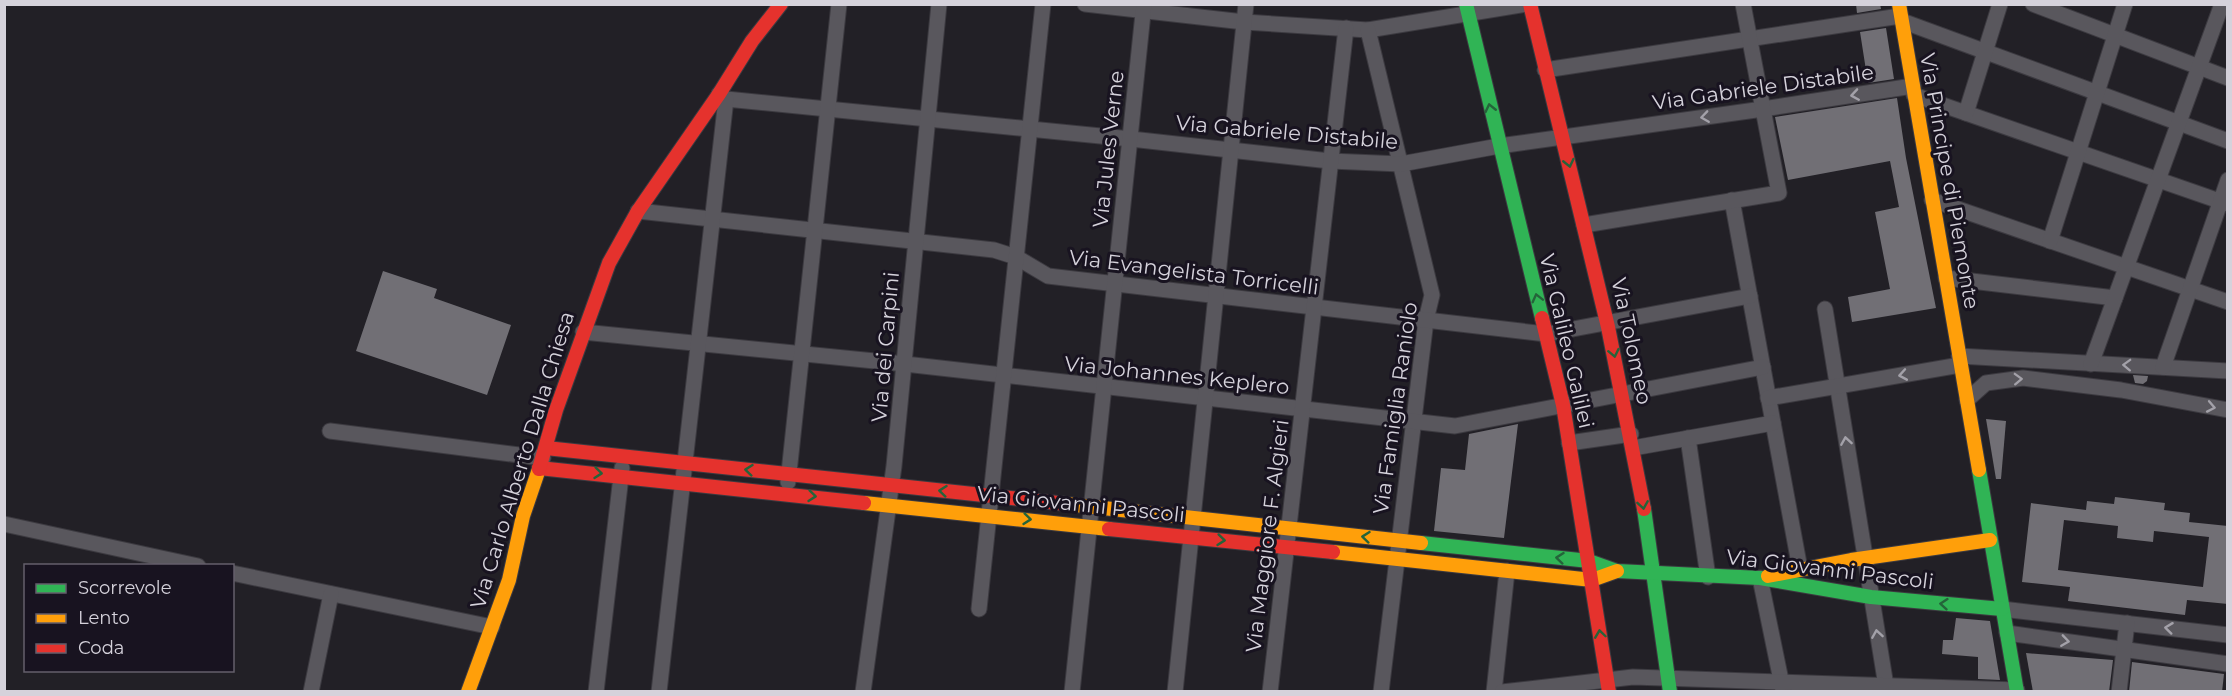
<svg xmlns="http://www.w3.org/2000/svg" width="2232" height="696" viewBox="0 0 2232 696" font-family="Montserrat,sans-serif">
<rect width="100%" height="100%" fill="#222026"/>
<g fill="#716f75" fill-rule="evenodd">
<polygon points="1856,4 1880,4 1881,9 1857,13"/>
<polygon points="1886,28 1894,79 1868,83 1860,32"/>
<polygon points="1897,98 1906,158 1936,308 1852,322 1848,297 1890,289 1875,212 1899,207 1890,161 1788,180 1775,117"/>
<polygon points="383,271 437,289 434,298 511,325 487,395 356,351"/>
<polygon points="2133,375 2148,376 2147,381 2143,384 2135,383"/>
<polygon points="1986,419 2006,421 2001,479 1996,479"/>
<polygon points="1518,424 1504,538 1434,531 1441,468 1465,470 1469,434"/>
<path d="M2115,497L2165,503L2164,510L2190,513L2189,522L2228,526V604L2187,600L2185,615L2068,601L2070,587L2022,582L2031,503L2086,510L2087,501L2114,504ZM2064,520L2118,526L2117,538L2153,542L2154,531L2209,537L2203,587L2058,570Z"/>
<polygon points="1956,618 1990,621 2000,680 1978,679 1978,657 1942,654 1943,640 1953,640"/>
<polygon points="2026,653 2113,660 2109,692 2033,692"/>
<polygon points="2132,662 2224,674 2222,692 2129,692"/>
</g>
<g fill="none" stroke-linecap="round" stroke-linejoin="round">
<defs>
<g id="street">
<polyline points="1085,4 1244,22 1368,30 1527,4"/>
<polyline points="2033,4 2228,78"/>
<polyline points="1902,21 2228,141"/>
<polyline points="1368,30 1432,295 1426,320 1381,692"/>
<polyline points="1545,70 1900,16"/>
<polyline points="719,94 726,99 1131,139 1330,161 1401,164 1499,146 1763,109 1913,86"/>
<polyline points="1914,95 2228,204"/>
<polyline points="1966,113 2000,4"/>
<polyline points="1732,200 1800,569"/>
<polyline points="1932,200 2228,302"/>
<polyline points="638,211 994,250 1016,257 1048,276 1546,334 1750,296"/>
<polyline points="1584,225 1779,193 1743,4"/>
<polyline points="2050,241 2125,4"/>
<polyline points="1946,278 2115,298"/>
<polyline points="1825,309 1887,692"/>
<polyline points="583,332 905,364 1455,426 1763,367"/>
<polyline points="1959,356 2228,371"/>
<polyline points="2091,364 2222,4"/>
<polyline points="2163,367 2228,180"/>
<polyline points="1768,398 1960,365"/>
<polyline points="1967,400 1986,383 2023,378 2121,390 2228,410"/>
<polyline points="330,431 543,458"/>
<polyline points="1688,438 1708,577"/>
<polyline points="1569,443 1631,434"/>
<polyline points="1633,448 1773,423"/>
<polyline points="788,482 839,4"/>
<polyline points="4,524 198,566"/>
<polyline points="232,573 492,627"/>
<polyline points="1760,578 1783,690"/>
<polyline points="979,609 1043,4"/>
<polyline points="2002,609 2228,635"/>
<polyline points="2007,633 2228,664"/>
<polyline points="311,692 331,594"/>
<polyline points="596,692 622,468"/>
<polyline points="659,692 726,99"/>
<polyline points="863,692 894,466 939,4"/>
<polyline points="1072,692 1144,4"/>
<polyline points="1175,692 1246,4"/>
<polyline points="1270,692 1346,28"/>
<polyline points="1494,692 1507,571"/>
<polyline points="1502,692 1633,677 2017,690"/>
<polyline points="2119,692 2127,623"/>
</g>
<g id="fast">
<polyline points="1466,4 1542,318"/>
<polyline points="1979,470 2017,692"/>
<polyline points="1644,509 1670,692"/>
<polyline points="1421,543 1589,561 1617,571 1760,578 1871,597 2002,609"/>
</g>
<g id="slow">
<polyline points="1899,4 1979,470"/>
<polyline points="864,503 1109,529"/>
<polyline points="1067,504 1421,543"/>
<polyline points="1333,552 1592,580 1617,571"/>
<polyline points="1768,576 1851,560 1990,540"/>
<polyline points="468,692 509,580 523,516 539,469"/>
</g>
<g id="jam">
<polyline points="1530,4 1608,327 1644,509"/>
<polyline points="1542,318 1563,405 1609,692"/>
<polyline points="546,448 1067,504"/>
<polyline points="539,468 864,503"/>
<polyline points="539,469 556,410 609,263 638,211 719,94 752,41 781,4"/>
<polyline points="1109,529 1333,552"/>
</g>
</defs>
<use href="#street" stroke="#3c3a40" stroke-width="17"/>
<use href="#fast" stroke="#3c3a40" stroke-width="16"/>
<use href="#slow" stroke="#3c3a40" stroke-width="16"/>
<use href="#jam" stroke="#3c3a40" stroke-width="16"/>
<use href="#street" stroke="#59575d" stroke-width="15"/>
<use href="#fast" stroke="#30b455" stroke-width="14"/>
<use href="#slow" stroke="#ff9f0a" stroke-width="14"/>
<use href="#jam" stroke="#e5322d" stroke-width="14"/>
</g>
<defs><path id="oneway-chevron" d="M-2-3.5L2.5 0L-2 3.5" fill="none" stroke-width="1.6" stroke-linecap="round" stroke-linejoin="round" transform="scale(1.5)"/></defs>
<g stroke="#a3a1a9">
<use href="#oneway-chevron" transform="translate(1855 95) rotate(171)"/>
<use href="#oneway-chevron" transform="translate(1705 117) rotate(172)"/>
<use href="#oneway-chevron" transform="translate(2127 365) rotate(-178)"/>
<use href="#oneway-chevron" transform="translate(1903 375) rotate(170)"/>
<use href="#oneway-chevron" transform="translate(2018 379) rotate(-2)"/>
<use href="#oneway-chevron" transform="translate(2211 407) rotate(11)"/>
<use href="#oneway-chevron" transform="translate(1846 441) rotate(-99)"/>
<use href="#oneway-chevron" transform="translate(2169 628) rotate(-173)"/>
<use href="#oneway-chevron" transform="translate(1877 634) rotate(-99)"/>
<use href="#oneway-chevron" transform="translate(2065 641) rotate(8)"/>
</g>
<g stroke="#24643a">
<use href="#oneway-chevron" transform="translate(1490 108) rotate(-103)"/>
<use href="#oneway-chevron" transform="translate(1569 163) rotate(77)"/>
<use href="#oneway-chevron" transform="translate(1537 298) rotate(-104)"/>
<use href="#oneway-chevron" transform="translate(1614 353) rotate(78)"/>
<use href="#oneway-chevron" transform="translate(749 470) rotate(-174)"/>
<use href="#oneway-chevron" transform="translate(598 473) rotate(6)"/>
<use href="#oneway-chevron" transform="translate(943 491) rotate(-174)"/>
<use href="#oneway-chevron" transform="translate(812 496) rotate(6)"/>
<use href="#oneway-chevron" transform="translate(1643 505) rotate(81)"/>
<use href="#oneway-chevron" transform="translate(1027 519) rotate(6)"/>
<use href="#oneway-chevron" transform="translate(1366 537) rotate(-174)"/>
<use href="#oneway-chevron" transform="translate(1221 540) rotate(6)"/>
<use href="#oneway-chevron" transform="translate(1560 558) rotate(-174)"/>
<use href="#oneway-chevron" transform="translate(1944 604) rotate(-175)"/>
<use href="#oneway-chevron" transform="translate(1600 634) rotate(-98)"/>
</g>
<g text-anchor="middle" dominant-baseline="central" stroke-width="6" stroke-linejoin="round" paint-order="stroke">
<g font-size="21" fill="#d5d2db" stroke="#181320">
<text transform="translate(1763 87) rotate(-8)">Via Gabriele Distabile</text>
<text transform="translate(1287 132) rotate(5)">Via Gabriele Distabile</text>
<text transform="translate(1108 149) rotate(-84)">Via Jules Verne</text>
<text transform="translate(1950 181) rotate(80)">Via Principe di Piemonte</text>
<text transform="translate(1194 272) rotate(7)">Via Evangelista Torricelli</text>
<text transform="translate(1567 341) rotate(77)">Via Galileo Galilei</text>
<text transform="translate(1632 341) rotate(78)">Via Tolomeo</text>
<text transform="translate(885 347) rotate(-85)">Via dei Carpini</text>
<text transform="translate(1177 375) rotate(6)">Via Johannes Keplero</text>
<text transform="translate(1395 408) rotate(-82)">Via Famiglia Raniolo</text>
<text transform="translate(522 460) rotate(-73)">Via Carlo Alberto Dalla Chiesa</text>
<text transform="translate(1081 504) rotate(6)">Via Giovanni Pascoli</text>
<text transform="translate(1267 536) rotate(-83)">Via Maggiore F. Algieri</text>
<text transform="translate(1830 569) rotate(7)">Via Giovanni Pascoli</text>
</g>
</g>
<rect width="2232" height="696" fill="none" stroke="#d5d2db" stroke-width="12"/>
<rect x="24" y="564" width="210" height="108" fill="#181320" stroke="#645f6b" stroke-width="1.5"/>
<rect x="36" y="584" width="30" height="9" fill="#30b455" stroke="#645f6b" stroke-width="1.5"/>
<text x="78" y="594" font-size="18" fill="#d5d2db">Scorrevole</text>
<rect x="36" y="614" width="30" height="9" fill="#ff9f0a" stroke="#645f6b" stroke-width="1.5"/>
<text x="78" y="624" font-size="18" fill="#d5d2db">Lento</text>
<rect x="36" y="644" width="30" height="9" fill="#e5322d" stroke="#645f6b" stroke-width="1.5"/>
<text x="78" y="654" font-size="18" fill="#d5d2db">Coda</text>
</svg>
